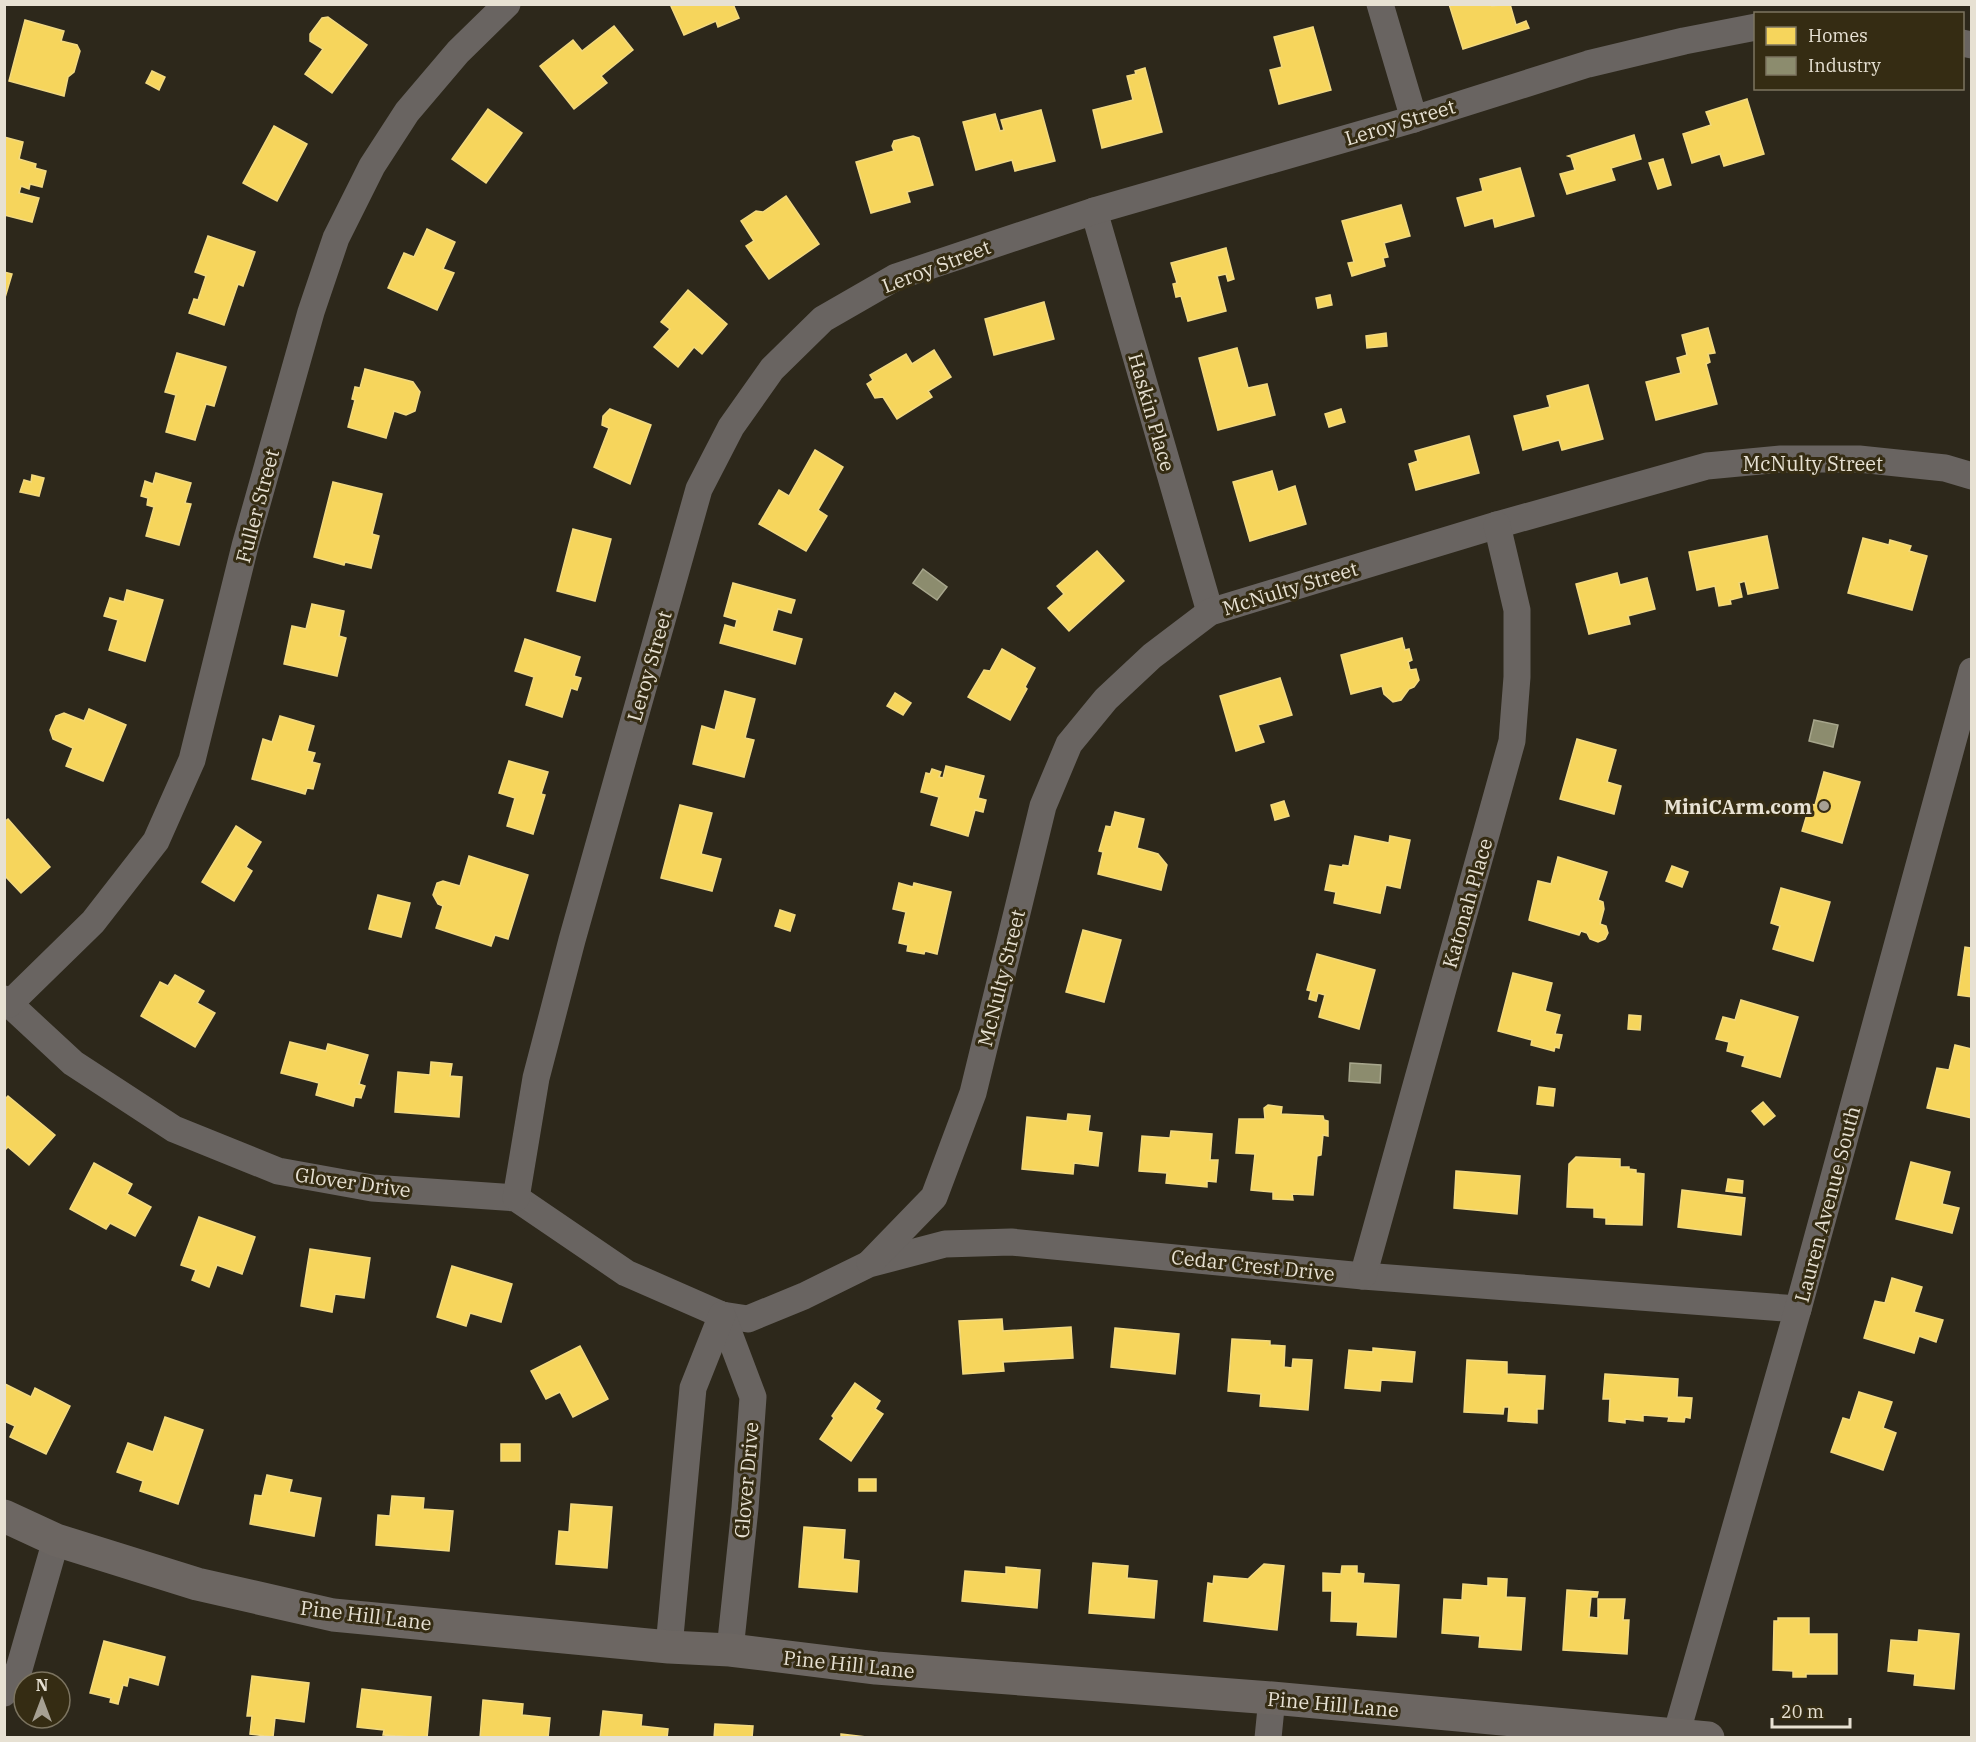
<svg xmlns="http://www.w3.org/2000/svg" width="1976" height="1742" viewBox="0 0 1976 1742" font-family="'IBM Plex Serif',serif">
<rect width="100%" height="100%" fill="#2d281b"/>
<g fill="#f6d55c" stroke="#f2d980" stroke-width="1.5">
<polygon points="670,4 733,4 739,18 718,27 716,21 684,35"/>
<polygon points="1449,4 1492,4 1492,6 1510,4 1516,25 1526,21 1529,28 1463,49"/>
<polygon points="328,17 367,45 332,93 305,74 323,49 310,41 310,34 322,18"/>
<polygon points="25,20 64,31 61,41 77,45 80,51 74,72 68,77 64,96 9,81"/>
<polygon points="614,26 633,50 601,76 607,83 574,109 540,66 573,40 582,51"/>
<polygon points="1313,27 1331,90 1279,104 1270,70 1282,67 1274,37"/>
<polygon points="1145,68 1162,132 1102,148 1093,110 1133,100 1127,76 1136,74 1135,71"/>
<polygon points="152,71 165,77 159,90 146,83"/>
<polygon points="1747,99 1764,154 1724,166 1720,154 1692,163 1683,134 1711,125 1706,112"/>
<polygon points="488,109 522,133 486,183 452,159"/>
<polygon points="1041,110 1055,161 1015,171 1012,160 976,170 963,122 995,114 1000,131 1004,130 1001,120"/>
<polygon points="274,126 307,144 277,201 243,183"/>
<polygon points="1634,135 1641,159 1611,168 1615,180 1567,194 1560,174 1575,170 1571,157 1568,156"/>
<polygon points="913,136 919,138 933,185 907,192 910,202 871,213 856,162 894,151 892,146 894,141"/>
<polygon points="4,137 23,142 19,159 36,164 35,168 46,171 42,187 30,184 29,189 21,186 19,193 39,198 32,222 4,215"/>
<polygon points="1663,159 1671,185 1658,189 1649,163"/>
<polygon points="1520,168 1534,216 1495,227 1493,218 1465,226 1457,198 1483,191 1480,179"/>
<polygon points="786,196 819,244 769,279 746,246 754,241 741,221 756,211 763,212"/>
<polygon points="1401,205 1410,236 1384,243 1388,257 1383,258 1385,266 1352,276 1348,263 1354,262 1342,221"/>
<polygon points="427,229 455,242 443,269 454,273 437,310 388,288 404,253 414,257"/>
<polygon points="208,236 255,252 243,286 238,284 224,325 189,313 194,299 198,300 206,276 195,272"/>
<polygon points="1226,248 1234,279 1228,281 1226,274 1217,276 1226,311 1188,321 1181,296 1176,297 1173,284 1177,283 1171,263"/>
<polygon points="4,272 12,274 4,301"/>
<polygon points="688,290 727,324 702,354 694,347 678,367 654,347 670,329 661,322"/>
<polygon points="1330,295 1332,305 1318,308 1316,298"/>
<polygon points="1044,302 1054,339 994,355 985,319"/>
<polygon points="1708,328 1715,353 1708,354 1710,362 1706,364 1717,404 1656,420 1646,382 1681,373 1677,358 1687,355 1682,335"/>
<polygon points="1386,333 1387,346 1367,348 1366,336"/>
<polygon points="1237,348 1248,388 1267,384 1275,415 1218,430 1199,358"/>
<polygon points="934,350 951,377 928,391 932,397 897,419 883,397 875,398 867,384 873,380 870,375 906,354 912,364"/>
<polygon points="177,353 226,367 214,406 206,404 195,440 166,432 176,395 165,392"/>
<polygon points="365,369 413,382 420,392 415,411 406,415 394,411 386,438 348,427 355,400 352,399 355,387 360,388"/>
<polygon points="1588,385 1603,439 1562,450 1559,440 1523,450 1514,416 1550,407 1547,396"/>
<polygon points="610,409 651,425 630,484 594,467 609,428 602,425 603,416"/>
<polygon points="1341,409 1345,422 1329,427 1325,414"/>
<polygon points="1469,436 1479,473 1416,490 1409,464 1418,461 1415,451"/>
<polygon points="815,450 843,467 818,510 827,516 806,551 759,524 779,490 789,496"/>
<polygon points="1272,471 1278,492 1295,486 1306,524 1250,541 1233,482"/>
<polygon points="156,473 191,483 185,503 191,504 179,545 146,536 154,507 147,505 148,498 141,496 145,481 153,484"/>
<polygon points="32,475 44,478 39,496 20,492 24,480 31,482"/>
<polygon points="333,482 382,494 372,534 379,536 371,568 345,562 344,565 314,557"/>
<polygon points="573,529 611,539 595,601 557,591"/>
<polygon points="1767,536 1778,588 1748,594 1745,581 1739,583 1742,597 1730,600 1731,604 1719,606 1715,586 1697,590 1689,552"/>
<polygon points="1863,538 1889,545 1890,540 1911,546 1909,551 1927,556 1912,610 1848,593"/>
<polygon points="1097,551 1124,581 1069,631 1048,608 1064,594 1057,586"/>
<polygon points="1617,573 1620,585 1647,578 1655,609 1628,616 1630,624 1589,634 1576,584"/>
<polygon points="733,583 795,600 791,613 778,609 772,631 802,639 795,664 720,643 725,625 735,628 737,620 724,616"/>
<polygon points="127,590 163,600 145,661 109,650 118,620 104,616 110,598 124,602"/>
<polygon points="312,604 344,611 339,636 346,638 337,676 284,664 292,626 306,629"/>
<polygon points="1402,638 1405,650 1409,649 1412,660 1408,662 1410,670 1416,669 1419,680 1414,687 1409,689 1401,700 1393,702 1384,694 1382,686 1351,694 1341,655"/>
<polygon points="525,639 580,657 574,676 581,678 577,690 571,688 562,717 526,705 534,677 515,671"/>
<polygon points="1002,649 1035,668 1025,687 1027,689 1010,720 968,697 984,670 990,671"/>
<polygon points="1280,678 1292,715 1258,725 1264,742 1236,751 1220,696"/>
<polygon points="725,691 755,699 745,738 754,740 744,777 693,764 702,726 715,730"/>
<polygon points="895,693 911,703 903,715 887,706"/>
<polygon points="89,709 126,725 103,781 66,766 73,748 53,739 50,730 56,716 64,713 84,721"/>
<polygon points="280,716 314,726 307,751 315,753 312,762 320,764 313,789 307,788 305,794 252,779 263,739 272,742"/>
<polygon points="1577,739 1616,750 1607,782 1621,786 1614,814 1560,799"/>
<polygon points="509,761 548,772 541,794 545,795 533,834 507,826 515,798 499,793"/>
<polygon points="946,766 984,776 978,798 986,800 983,812 975,810 968,836 931,825 939,797 921,792 926,773 930,774 932,769 941,772 939,777 943,778"/>
<polygon points="1824,772 1860,782 1842,843 1802,831 1810,804 1815,805"/>
<polygon points="1284,801 1289,816 1275,820 1271,805"/>
<polygon points="680,805 712,813 701,854 721,859 712,891 661,878"/>
<polygon points="1115,812 1144,819 1137,848 1158,854 1167,865 1161,890 1098,874 1103,852 1099,851 1106,826 1111,827"/>
<polygon points="8,819 50,867 21,893 4,875 4,822"/>
<polygon points="236,826 261,842 246,867 252,871 234,901 202,882"/>
<polygon points="1355,836 1389,843 1390,836 1410,840 1400,888 1386,885 1380,913 1334,903 1336,892 1325,890 1330,865 1342,867 1343,865 1349,866"/>
<polygon points="469,856 528,875 508,939 495,935 491,946 436,928 443,906 438,904 433,895 437,883 443,881 460,886"/>
<polygon points="1558,857 1607,872 1598,900 1603,902 1604,909 1600,924 1606,926 1608,933 1605,939 1598,942 1590,939 1587,933 1581,931 1579,935 1529,920 1538,881 1551,884"/>
<polygon points="1672,866 1688,872 1682,887 1666,881"/>
<polygon points="899,883 913,887 914,883 951,892 937,954 925,951 924,954 907,951 908,945 899,943 906,912 893,909"/>
<polygon points="1781,888 1830,902 1813,961 1773,949 1780,926 1771,923"/>
<polygon points="378,895 410,903 401,937 369,929"/>
<polygon points="780,910 795,915 790,931 775,926"/>
<polygon points="1083,930 1121,940 1104,1002 1066,992"/>
<polygon points="1972,946 1972,997 1958,995 1965,947 1971,948"/>
<polygon points="1317,954 1375,970 1359,1029 1319,1017 1325,995 1318,993 1316,1001 1309,999 1311,991 1307,990"/>
<polygon points="1513,973 1552,983 1545,1011 1560,1015 1555,1034 1562,1035 1559,1048 1555,1047 1554,1051 1531,1045 1532,1040 1498,1031"/>
<polygon points="175,975 204,991 197,1003 215,1013 195,1047 141,1016 160,982 168,986"/>
<polygon points="1741,1000 1798,1017 1780,1077 1742,1066 1745,1056 1727,1051 1729,1042 1716,1039 1723,1017 1735,1020"/>
<polygon points="1629,1015 1641,1016 1640,1030 1628,1029"/>
<polygon points="290,1042 326,1051 328,1044 368,1055 359,1084 365,1086 361,1098 355,1097 353,1106 316,1095 319,1083 281,1073"/>
<polygon points="1955,1045 1972,1049 1972,1118 1927,1108 1937,1068 1949,1070"/>
<polygon points="431,1062 452,1064 450,1076 462,1077 459,1117 395,1112 398,1072 430,1075"/>
<polygon points="1539,1087 1555,1089 1553,1106 1537,1104"/>
<polygon points="8,1096 55,1135 29,1165 8,1147 4,1151 4,1100"/>
<polygon points="1763,1102 1775,1116 1764,1125 1752,1111"/>
<polygon points="1268,1105 1282,1107 1281,1114 1323,1116 1324,1120 1328,1121 1328,1136 1323,1135 1321,1155 1317,1156 1313,1195 1292,1194 1293,1200 1273,1199 1273,1192 1251,1190 1255,1154 1236,1153 1239,1119 1265,1119 1264,1108"/>
<polygon points="1068,1114 1090,1116 1088,1131 1102,1133 1098,1166 1074,1163 1073,1174 1022,1169 1027,1117 1067,1121"/>
<polygon points="1171,1131 1212,1134 1210,1160 1218,1160 1216,1182 1207,1181 1207,1187 1166,1183 1167,1173 1139,1171 1142,1136 1170,1138"/>
<polygon points="1576,1157 1620,1159 1620,1167 1629,1167 1629,1169 1636,1170 1636,1173 1644,1174 1642,1225 1606,1224 1606,1218 1594,1217 1594,1208 1567,1207 1569,1164"/>
<polygon points="1911,1162 1950,1172 1942,1204 1959,1208 1952,1233 1896,1219"/>
<polygon points="94,1163 132,1184 127,1194 151,1207 135,1236 110,1223 106,1229 70,1209"/>
<polygon points="1456,1171 1520,1176 1517,1214 1454,1208"/>
<polygon points="1728,1179 1743,1181 1742,1193 1726,1191"/>
<polygon points="1682,1190 1745,1198 1741,1235 1678,1227"/>
<polygon points="199,1217 255,1237 242,1274 217,1265 209,1287 192,1280 196,1270 181,1265"/>
<polygon points="310,1249 370,1258 364,1298 335,1294 332,1312 301,1306"/>
<polygon points="452,1266 512,1284 501,1322 470,1313 466,1326 437,1317"/>
<polygon points="1892,1278 1922,1287 1914,1312 1943,1320 1936,1342 1919,1336 1914,1353 1864,1338 1875,1301 1885,1303"/>
<polygon points="1002,1319 1003,1331 1071,1327 1073,1358 1003,1362 1004,1371 963,1374 959,1321"/>
<polygon points="1115,1328 1179,1334 1175,1374 1111,1367"/>
<polygon points="1232,1339 1270,1341 1270,1345 1285,1346 1284,1367 1292,1368 1293,1359 1312,1360 1308,1410 1260,1406 1261,1394 1228,1391"/>
<polygon points="580,1346 608,1399 573,1417 560,1392 546,1399 531,1371"/>
<polygon points="1373,1348 1415,1352 1412,1382 1381,1380 1380,1391 1345,1388 1349,1350 1373,1352"/>
<polygon points="1467,1360 1507,1362 1507,1374 1545,1376 1543,1409 1537,1409 1537,1423 1508,1421 1509,1407 1504,1407 1503,1414 1464,1412"/>
<polygon points="1605,1374 1678,1379 1677,1397 1692,1398 1690,1418 1685,1417 1684,1422 1668,1421 1669,1417 1643,1415 1643,1421 1625,1419 1625,1423 1609,1421 1610,1399 1603,1399"/>
<polygon points="855,1383 880,1401 875,1409 883,1414 851,1461 820,1439 834,1418 832,1416"/>
<polygon points="5,1384 31,1397 35,1388 70,1406 46,1454 10,1437 15,1426 4,1421"/>
<polygon points="1859,1392 1892,1402 1883,1428 1896,1433 1883,1470 1831,1452 1843,1418 1850,1420"/>
<polygon points="165,1417 203,1430 178,1504 140,1491 143,1481 117,1472 128,1443 153,1452"/>
<rect x="501" y="1444" width="19" height="17"/>
<polygon points="267,1475 292,1480 289,1492 321,1498 314,1536 250,1524 255,1495 262,1496"/>
<rect x="859" y="1479" width="17" height="12"/>
<polygon points="392,1496 424,1498 423,1509 453,1511 449,1551 376,1545 378,1515 390,1516"/>
<polygon points="571,1504 612,1507 607,1568 556,1564 559,1531 569,1532"/>
<polygon points="804,1527 845,1530 843,1559 859,1561 857,1592 799,1587"/>
<polygon points="1093,1563 1128,1566 1127,1578 1157,1581 1154,1618 1089,1613"/>
<polygon points="1264,1564 1284,1566 1277,1630 1204,1621 1208,1583 1213,1584 1214,1576 1248,1579"/>
<polygon points="1342,1566 1357,1566 1357,1573 1364,1574 1363,1583 1399,1585 1396,1637 1357,1635 1358,1622 1331,1621 1332,1591 1323,1591 1323,1573 1341,1574"/>
<polygon points="1006,1567 1040,1570 1037,1608 962,1601 965,1571 1006,1574"/>
<polygon points="1488,1578 1507,1579 1506,1597 1525,1598 1521,1650 1479,1647 1480,1636 1442,1633 1444,1599 1462,1600 1463,1584 1488,1586"/>
<polygon points="1567,1590 1598,1592 1597,1597 1591,1597 1589,1617 1598,1618 1598,1599 1625,1599 1623,1620 1629,1620 1627,1654 1563,1650"/>
<polygon points="1778,1618 1809,1618 1809,1634 1837,1634 1837,1674 1806,1674 1806,1677 1793,1677 1793,1671 1773,1670 1774,1621 1778,1621"/>
<polygon points="1919,1630 1959,1634 1954,1689 1914,1685 1915,1674 1888,1671 1891,1640 1918,1642"/>
<polygon points="104,1641 165,1657 158,1685 129,1677 127,1686 123,1685 118,1704 110,1702 111,1698 90,1693"/>
<polygon points="252,1676 309,1683 304,1722 275,1718 273,1737 250,1734 252,1716 247,1716"/>
<polygon points="362,1689 431,1697 427,1738 383,1735 384,1730 357,1727"/>
<polygon points="483,1700 523,1704 522,1715 550,1718 548,1738 480,1738"/>
<polygon points="603,1711 642,1715 641,1726 668,1729 667,1738 600,1738"/>
<polygon points="715,1724 753,1726 752,1738 714,1738"/>
<polygon points="841,1734 875,1738 841,1738"/>
</g>
<g fill="#8c8c6e" stroke="#a7a68c" stroke-width="1.5">
<polygon points="923,569 947,587 937,600 913,583"/>
<polygon points="1814,720 1838,725 1833,747 1809,741"/>
<polygon points="1350,1063 1381,1065 1380,1083 1349,1081"/>
</g>
<g fill="none" stroke-linecap="round" stroke-linejoin="round">
<g stroke="#696461" stroke-width="27">
<polyline points="1380,4 1414,119"/>
<polyline points="1962,43 1972,45"/>
<polyline points="1094,211 1210,612"/>
<polyline points="4,999 73,1063 174,1129 278,1171 372,1188 516,1198 626,1273 722,1315 748,1319 804,1296 869,1264 945,1244 1011,1242 1363,1276 1798,1309"/>
<polyline points="9,1004 93,922 156,841 192,760 245,546 311,312 336,238 372,166 407,112 458,52 507,4"/>
<polyline points="516,1198 536,1078 572,940 699,489 731,427 772,369 823,319 896,277 1094,211 1414,119 1588,64 1684,41 1756,27"/>
<polyline points="870,1263 934,1197 973,1093 1043,806 1069,744 1106,699 1152,656 1210,612 1497,525 1707,466 1781,459 1859,459 1945,468 1972,476"/>
<polyline points="1363,1276 1512,741 1517,677 1517,610 1497,525"/>
<polyline points="722,1315 753,1397 745,1508 730,1650"/>
<polyline points="669,1647 693,1388 722,1315"/>
<polyline points="4,1693 19,1669 56,1540"/>
<polyline points="1676,1735 1798,1309 1972,671"/>
<polyline points="1268,1738 1272,1698"/>
</g>
<polyline stroke="#6c6662" stroke-width="33" points="4,1516 56,1540 197,1584 333,1615 669,1647 730,1650 876,1668 1272,1698 1708,1738"/>
</g>
<circle fill="#a6a093" stroke="#352c13" stroke-width="2" cx="1824" cy="806" r="6"/>
<g text-anchor="middle" dominant-baseline="central" stroke-width="6" stroke-linejoin="round" paint-order="stroke">
<g font-size="20" fill="#e7e1d3" stroke="#352c13">
<text transform="translate(1400 122) rotate(-17)">Leroy Street</text>
<text transform="translate(936 266) rotate(-21)">Leroy Street</text>
<text transform="translate(1152 412) rotate(74)">Haskin Place</text>
<text x="1813" y="463">McNulty Street</text>
<text transform="translate(257 506) rotate(-75)">Fuller Street</text>
<text transform="translate(1290 588) rotate(-17)">McNulty Street</text>
<text transform="translate(649 666) rotate(-74)">Leroy Street</text>
<text transform="translate(1467 903) rotate(-74)">Katonah Place</text>
<text transform="translate(1001 978) rotate(-76)">McNulty Street</text>
<text transform="translate(353 1182) rotate(8)">Glover Drive</text>
<text transform="translate(1827 1204) rotate(-75)">Lauren Avenue South</text>
<text transform="translate(1253 1265) rotate(6)">Cedar Crest Drive</text>
<text transform="translate(746 1480) rotate(-85)">Glover Drive</text>
<text transform="translate(366 1615) rotate(7)">Pine Hill Lane</text>
<text transform="translate(849 1664) rotate(6)">Pine Hill Lane</text>
<text transform="translate(1333 1704) rotate(5)">Pine Hill Lane</text>
</g>
<g font-size="20" font-weight="bold" fill="#e7e1d3" stroke="#352c13" text-anchor="end">
<text x="1812" y="806">MiniCArm.com</text>
</g>
</g>
<rect width="1976" height="1742" fill="none" stroke="#e7e1d3" stroke-width="12"/>
<rect x="1754" y="12" width="210" height="78" fill="#352c13" stroke="#7c7460" stroke-width="1.5"/>
<rect x="1766" y="27" width="30" height="18" fill="#f6d55c" stroke="#7c7460" stroke-width="1.5"/>
<text x="1808" y="42" font-size="18" fill="#e7e1d3">Homes</text>
<rect x="1766" y="57" width="30" height="18" fill="#8c8c6e" stroke="#7c7460" stroke-width="1.5"/>
<text x="1808" y="72" font-size="18" fill="#e7e1d3">Industry</text>
<g transform="translate(42 1700)"><circle r="28" fill="#352c13" stroke="#7c7460" stroke-width="1.5"/>
<path d="M0-4.5L10 22L0 15L-10 22Z" fill="#a6a093"/>
<text y="-9" font-size="16" font-weight="bold" text-anchor="middle" fill="#e7e1d3">N</text>
</g>
<path d="M1772 1718v9h78v-9" fill="none" stroke="#e7e1d3" stroke-width="3"/>
<text x="1781" y="1718" font-size="18" fill="#e7e1d3" stroke="#352c13" stroke-width="4.5" paint-order="stroke">20 m</text>
</svg>
